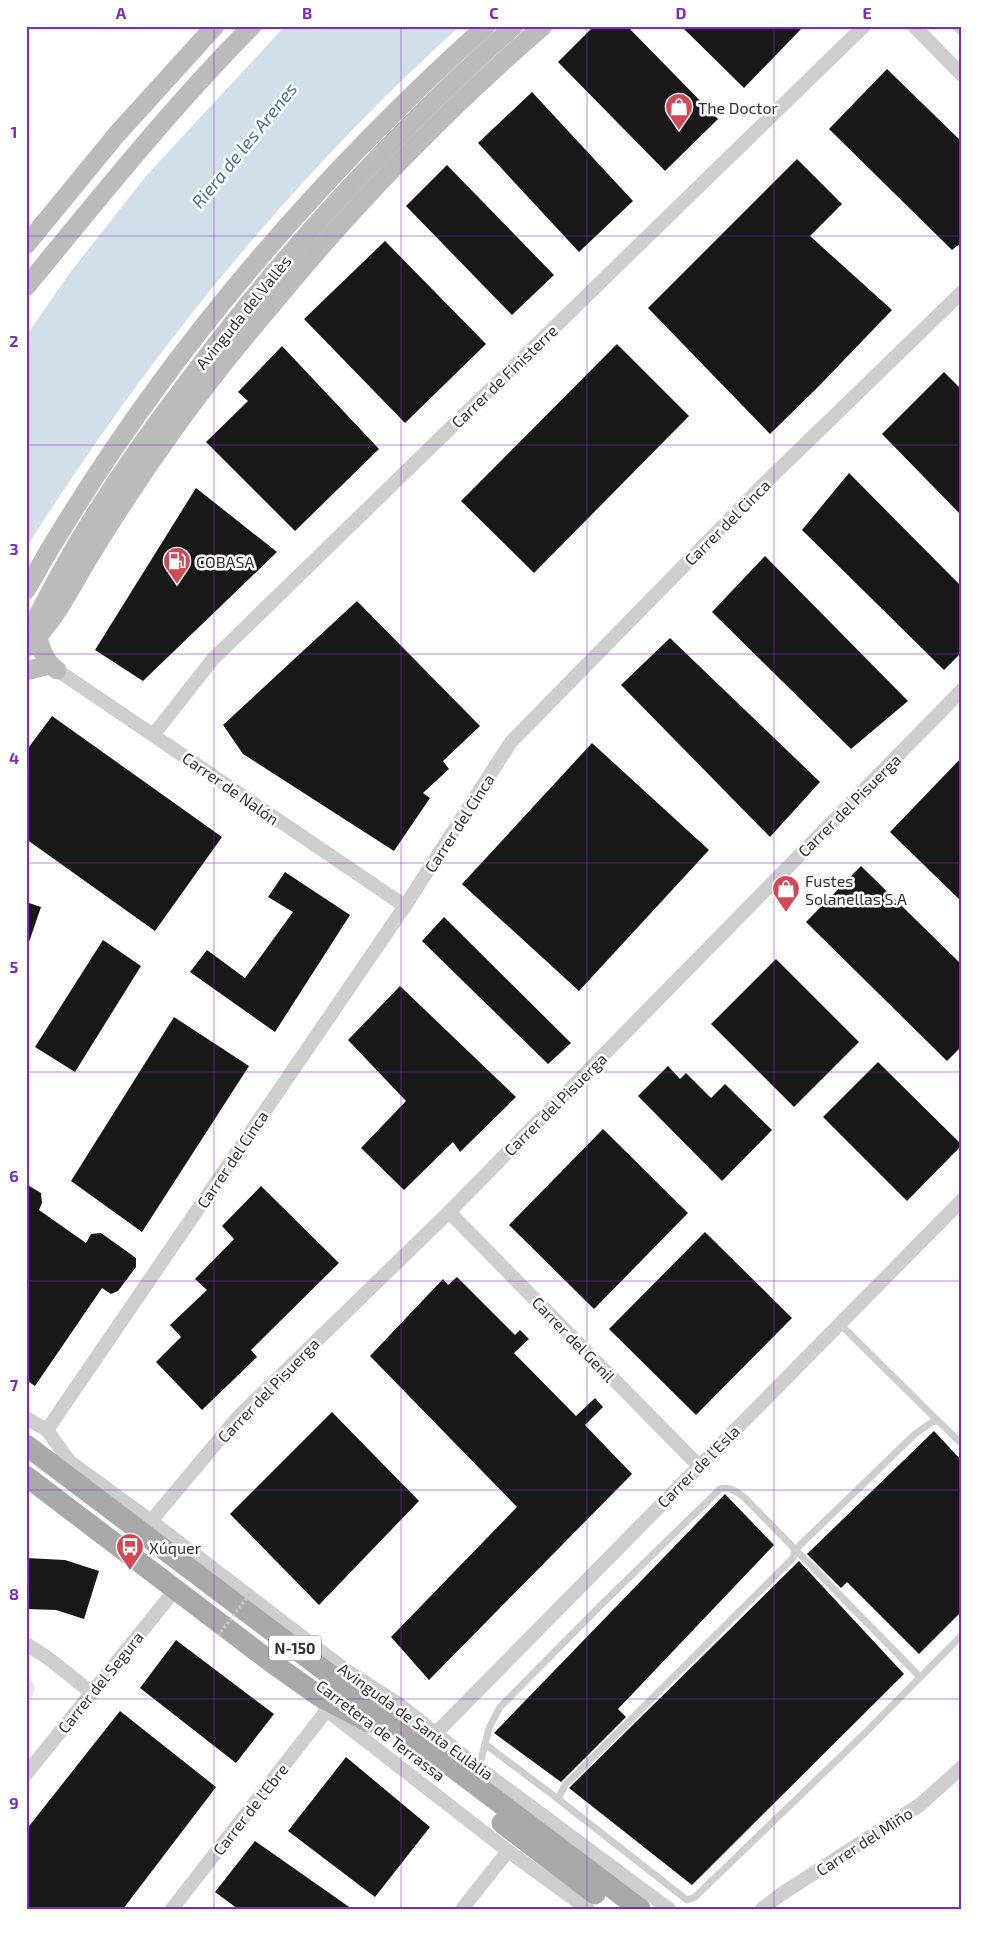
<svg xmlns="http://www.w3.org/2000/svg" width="988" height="1935" viewBox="0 0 988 1935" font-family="'Exo 2',sans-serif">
<rect width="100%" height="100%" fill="#fff"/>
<polygon fill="#e4e9de" points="26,1676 30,1678 35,1687 32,1698 26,1701"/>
<path fill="#d0dfe9" d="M285,26H460C290,180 148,355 26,548V336L69,274L146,176Z"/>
<g fill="#181818">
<polygon points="594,26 627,26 718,119 665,171 558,62"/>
<polygon points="681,26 804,26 744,88"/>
<polygon points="887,69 962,142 962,242 952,250 829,129"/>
<polygon points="532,92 633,201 579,252 478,143"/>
<polygon points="797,159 842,204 810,236 892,310 819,386 770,434 648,308"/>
<polygon points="447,165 554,275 512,315 406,206"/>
<polygon points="385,241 486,344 405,423 304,319"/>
<polygon points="617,344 689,416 534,573 461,501"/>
<polygon points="282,346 379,449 295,531 206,442 248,401 238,392"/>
<polygon points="944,372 962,390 962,516 882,434"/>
<polygon points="849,473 962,587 962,652 944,670 802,530"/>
<polygon points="196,488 277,552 143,681 95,650"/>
<polygon points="765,556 908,701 851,749 712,612"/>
<polygon points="357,601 480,726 443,761 449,769 423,793 430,798 394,851 243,754 223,725"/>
<polygon points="670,638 820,782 770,837 621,685"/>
<polygon points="52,716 222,837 155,931 26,839 26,751"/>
<polygon points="592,743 709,850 579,991 462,884"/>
<polygon points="962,757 962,902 890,832"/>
<polygon points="861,866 962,965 962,1046 947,1061 806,922"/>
<polygon points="285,872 350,915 275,1032 190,972 207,950 245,978 293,912 268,897"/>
<polygon points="26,902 41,907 28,945 26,945"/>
<polygon points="444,917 571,1043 548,1064 422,941"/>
<polygon points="103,940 141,966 75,1072 35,1047"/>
<polygon points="776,959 859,1042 794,1107 711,1024"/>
<polygon points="400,986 516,1097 460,1152 453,1142 404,1190 361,1148 406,1101 348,1040"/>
<polygon points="174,1017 249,1066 142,1232 71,1181"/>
<polygon points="878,1062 962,1145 907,1201 823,1117"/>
<polygon points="668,1066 680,1079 686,1073 711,1098 725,1084 772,1130 722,1181 638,1096"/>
<polygon points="603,1129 688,1213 594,1309 509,1225"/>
<polygon points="26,1184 41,1193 42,1203 39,1210 86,1243 91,1234 101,1233 136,1258 136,1267 118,1291 111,1294 102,1288 35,1386 26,1380"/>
<polygon points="261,1186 339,1263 251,1350 257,1357 202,1410 156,1362 181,1337 170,1325 207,1290 195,1279 234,1239 222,1226"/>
<polygon points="705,1232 792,1318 696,1415 609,1329"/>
<polygon points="457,1277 515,1335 520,1330 529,1339 514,1353 576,1416 595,1398 603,1407 585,1425 632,1474 429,1680 391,1637 517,1507 370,1356 443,1279 448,1285"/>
<polygon points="332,1412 419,1501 319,1605 230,1514"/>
<polygon points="934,1431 962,1461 962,1611 919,1654 847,1582 841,1588 807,1554"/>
<polygon points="725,1494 774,1545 618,1709 626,1717 561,1782 494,1733"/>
<polygon points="26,1558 65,1560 99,1571 84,1619 56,1610 26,1609"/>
<polygon points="799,1561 904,1674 692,1885 569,1788"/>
<polygon points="176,1640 274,1714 236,1763 140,1688"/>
<polygon points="120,1711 216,1787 123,1909 26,1909 26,1830"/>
<polygon points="346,1757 430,1827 375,1897 288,1831"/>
<polygon points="255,1841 352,1909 238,1909 215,1892"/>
</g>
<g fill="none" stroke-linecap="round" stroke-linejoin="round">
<g stroke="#cecece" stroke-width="7">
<polyline points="955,26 962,33"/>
<polyline points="840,1324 938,1421"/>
<polyline points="962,1444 938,1421 932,1422 915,1434 795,1550 793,1558 565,1785 558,1799 687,1900 695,1897 865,1733 962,1635"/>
<polyline points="485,1744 558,1799"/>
<path d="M479,1768L489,1728L500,1707L600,1606L720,1489C730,1486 737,1492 745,1498L920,1677"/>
</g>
<g stroke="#cecece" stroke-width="14">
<polyline points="914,26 962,75"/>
<polyline points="57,670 405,906"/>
<polyline points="154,734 213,659 864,26"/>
<polyline points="449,1212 699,1466"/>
<polyline points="26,1418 47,1430 70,1462 151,1521 347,1671 400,1705 479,1768 669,1909"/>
<polyline points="47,1430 405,906 511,742 767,481 962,292"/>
<polyline points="151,1521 239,1416 449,1212 962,690"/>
<polyline points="26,1644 48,1658 92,1693"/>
<polyline points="322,1701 327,1710 338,1719 508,1851 588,1909"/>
<polyline points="436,1733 962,1200"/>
<polyline points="26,1774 175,1590"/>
<polyline points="172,1909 327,1710"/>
<polyline points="462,1909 508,1851"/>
<polyline points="762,1909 780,1895 921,1804 962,1767"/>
</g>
<g stroke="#bbb" stroke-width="19">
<polyline points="26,245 117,134 215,26"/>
<path d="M26,287C99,198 171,108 252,26"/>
<path d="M26,590C146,378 305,189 486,26"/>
<path d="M36,629C39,644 44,662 57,670"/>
<path d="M26,640C68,550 123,467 183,388C281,256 391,136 514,26"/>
<path d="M26,648C56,622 72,584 93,551C118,510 146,468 174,429C204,387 237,346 270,307C353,206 444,112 543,26"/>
<polyline points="26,671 49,665"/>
</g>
<g stroke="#a9a9a9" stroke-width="21">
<polyline points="26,1445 640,1909"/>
<polyline points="26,1476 271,1662 319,1696 369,1722"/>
<polyline points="502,1823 595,1894"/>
</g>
<polyline stroke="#c8c8c8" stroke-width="3" stroke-dasharray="2.5 2.5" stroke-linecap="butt" points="218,1636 254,1588"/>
</g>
<path fill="none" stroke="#7b2cbf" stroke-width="1" stroke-opacity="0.55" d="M214,26V1909M401,26V1909M587,26V1909M774,26V1909M26,236H962M26,445H962M26,654H962M26,863H962M26,1072H962M26,1281H962M26,1490H962M26,1699H962"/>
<defs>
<symbol id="shop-pin" viewBox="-11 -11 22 30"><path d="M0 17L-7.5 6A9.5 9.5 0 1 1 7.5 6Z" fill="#d04a55" stroke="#fff"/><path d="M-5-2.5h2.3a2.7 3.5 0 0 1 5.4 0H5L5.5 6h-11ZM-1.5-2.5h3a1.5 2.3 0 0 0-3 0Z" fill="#fff"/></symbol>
<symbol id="fuel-pin" viewBox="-11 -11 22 30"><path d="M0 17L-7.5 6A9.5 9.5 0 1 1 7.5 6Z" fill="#d04a55" stroke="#fff"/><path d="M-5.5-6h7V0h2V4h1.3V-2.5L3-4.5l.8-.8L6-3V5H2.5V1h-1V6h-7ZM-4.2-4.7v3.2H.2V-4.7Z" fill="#fff"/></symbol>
<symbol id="bus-pin" viewBox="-11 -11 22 30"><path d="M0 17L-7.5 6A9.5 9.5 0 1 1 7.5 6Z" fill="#d04a55" stroke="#fff"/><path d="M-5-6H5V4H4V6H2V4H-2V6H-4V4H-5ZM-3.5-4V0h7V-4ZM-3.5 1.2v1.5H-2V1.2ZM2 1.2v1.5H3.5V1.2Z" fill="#fff"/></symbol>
</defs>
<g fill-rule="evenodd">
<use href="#shop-pin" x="663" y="91" width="32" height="43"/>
<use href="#fuel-pin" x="161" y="545" width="32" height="43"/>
<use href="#shop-pin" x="770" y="873" width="32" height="43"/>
<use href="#bus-pin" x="114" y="1531" width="32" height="43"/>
</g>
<g text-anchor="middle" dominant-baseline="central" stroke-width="5" stroke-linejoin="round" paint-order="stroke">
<rect fill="#fff" stroke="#6f6f6f" stroke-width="1" x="269" y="1635.5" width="52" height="25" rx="4"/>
<g font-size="15" font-weight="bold" fill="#313131">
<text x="295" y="1648">N-150</text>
</g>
<g font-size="16" fill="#313131" stroke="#fff" text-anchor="start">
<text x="698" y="107">The Doctor</text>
<text x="196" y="561">COBASA</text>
<text x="805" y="880">Fustes<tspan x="805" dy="18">Solanellas S.A</tspan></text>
<text x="149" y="1547">Xúquer</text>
</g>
<g font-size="16" fill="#313131" stroke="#fff">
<text transform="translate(243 312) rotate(-51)">Avinguda del Vallès</text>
<text transform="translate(504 376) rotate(-44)">Carrer de Finisterre</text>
<text transform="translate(727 522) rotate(-45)">Carrer del Cinca</text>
<text transform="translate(231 788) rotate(35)">Carrer de Nalón</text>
<text transform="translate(849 805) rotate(-45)">Carrer del Pisuerga</text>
<text transform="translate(459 823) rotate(-57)">Carrer del Cinca</text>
<text transform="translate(555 1104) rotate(-45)">Carrer del Pisuerga</text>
<text transform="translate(232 1159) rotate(-56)">Carrer del Cinca</text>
<text transform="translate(574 1339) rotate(46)">Carrer del Genil</text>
<text transform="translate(268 1390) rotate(-46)">Carrer del Pisuerga</text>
<text transform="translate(698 1466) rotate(-45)">Carrer de l'Esla</text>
<text transform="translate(100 1682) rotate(-51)">Carrer del Segura</text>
<text transform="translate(416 1721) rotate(36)">Avinguda de Santa Eulàlia</text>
<text transform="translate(381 1730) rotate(37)">Carretera de Terrassa</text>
<text transform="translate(250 1809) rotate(-52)">Carrer de l'Ebre</text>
<text transform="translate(864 1841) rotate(-33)">Carrer del Miño</text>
</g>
<g font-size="18" font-style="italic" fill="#487189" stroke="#fff">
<text transform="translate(244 145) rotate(-51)">Riera de les Arenes</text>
</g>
</g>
<rect width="988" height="1935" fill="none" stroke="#ffffff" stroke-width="55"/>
<rect x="28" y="28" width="932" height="1880" fill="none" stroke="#7b2cbf" stroke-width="2"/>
<g font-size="16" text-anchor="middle" font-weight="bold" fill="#7b2cbf">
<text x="121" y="19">A</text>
<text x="307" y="19">B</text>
<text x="494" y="19">C</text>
<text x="681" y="19">D</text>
<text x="867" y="19">E</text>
<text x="14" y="138">1</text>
<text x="14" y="347">2</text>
<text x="14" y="555">3</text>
<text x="14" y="764">4</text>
<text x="14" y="973">5</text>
<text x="14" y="1182">6</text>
<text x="14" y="1391">7</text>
<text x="14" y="1600">8</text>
<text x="14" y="1809">9</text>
</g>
</svg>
